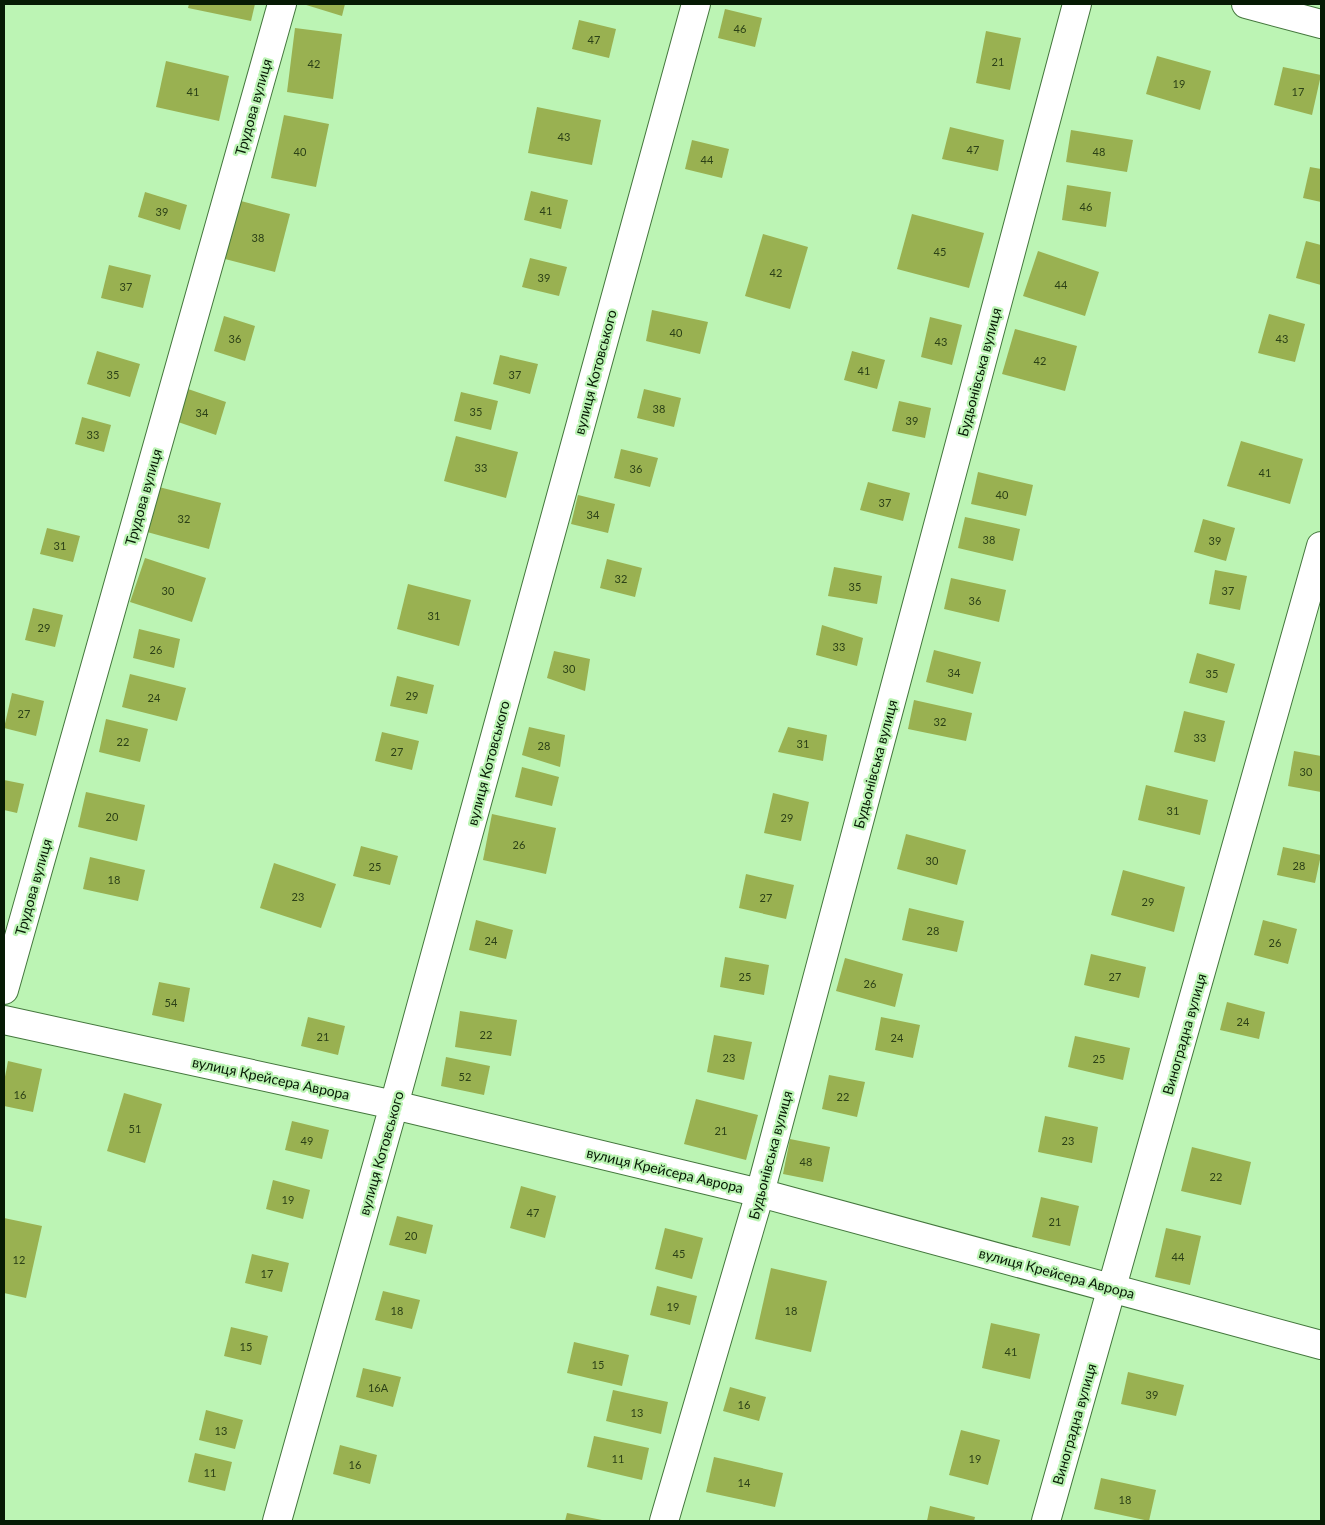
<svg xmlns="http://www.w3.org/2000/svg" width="1325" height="1525" viewBox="0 0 1325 1525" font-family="Lato,sans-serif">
<rect width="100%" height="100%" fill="#bcf4b4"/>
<g fill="#99b151">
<polygon points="189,4 255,4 251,21 188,8"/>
<polygon points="303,4 345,4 342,16"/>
<polygon points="725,9 762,18 755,47 718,38"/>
<polygon points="579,20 616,29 609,58 572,49"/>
<polygon points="295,28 342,34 333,99 287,92"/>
<polygon points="986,31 1021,38 1010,90 976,83"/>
<polygon points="1157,56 1211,71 1200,110 1146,94"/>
<polygon points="166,61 229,76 219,121 156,107"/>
<polygon points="1283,67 1321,75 1312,115 1274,105"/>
<polygon points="537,107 601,120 592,165 528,153"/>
<polygon points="284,115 329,124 316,187 271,178"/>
<polygon points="950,127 1004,140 998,171 942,159"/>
<polygon points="1071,130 1133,140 1127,172 1066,162"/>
<polygon points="692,140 729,149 722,178 685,169"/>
<polygon points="1310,167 1321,169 1321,202 1303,198"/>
<polygon points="1067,185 1111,192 1106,227 1062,220"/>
<polygon points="531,191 568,200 561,229 524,220"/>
<polygon points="145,192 187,205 180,230 138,217"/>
<polygon points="241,201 290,214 275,272 225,259"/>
<polygon points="912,214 984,233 969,288 897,269"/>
<polygon points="763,234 808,247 790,309 745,296"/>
<polygon points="1306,241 1321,245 1321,285 1296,278"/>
<polygon points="1038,251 1099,272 1085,316 1023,296"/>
<polygon points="530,258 567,267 559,296 522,287"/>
<polygon points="109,265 151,275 143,308 101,298"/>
<polygon points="652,310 708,322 700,354 646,341"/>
<polygon points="1269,314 1305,324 1295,362 1258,353"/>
<polygon points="224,316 255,326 245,361 214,351"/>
<polygon points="930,317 962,325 952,365 921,357"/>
<polygon points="1015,329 1077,346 1065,391 1002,374"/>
<polygon points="97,351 140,364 130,397 87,384"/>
<polygon points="852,351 885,360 877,389 844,380"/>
<polygon points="500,355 538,364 530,394 493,384"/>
<polygon points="188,389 226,402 216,435 178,422"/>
<polygon points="644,389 681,398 674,427 637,418"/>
<polygon points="461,392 498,401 491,430 454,421"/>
<polygon points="899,401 931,408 925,438 892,431"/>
<polygon points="82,417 111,425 104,452 75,444"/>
<polygon points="456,436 518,452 506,498 444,481"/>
<polygon points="1241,441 1303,459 1290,504 1227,486"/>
<polygon points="621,449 658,458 650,487 614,478"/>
<polygon points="978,472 1033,485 1026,516 971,504"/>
<polygon points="868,482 910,493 903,521 860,510"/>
<polygon points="159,487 221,503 209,549 147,532"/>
<polygon points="578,495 615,504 608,533 571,524"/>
<polygon points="965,517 1020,529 1013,561 958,548"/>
<polygon points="1203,519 1235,528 1226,561 1194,552"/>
<polygon points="47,528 80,536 73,562 40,554"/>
<polygon points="145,558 206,578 192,622 130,602"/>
<polygon points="607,559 642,568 635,597 600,588"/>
<polygon points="834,567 882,576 877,604 828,596"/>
<polygon points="1215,570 1247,576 1240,610 1209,604"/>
<polygon points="951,578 1006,590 999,622 944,609"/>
<polygon points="408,584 471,600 459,646 397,629"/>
<polygon points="33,608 63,615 55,647 25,640"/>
<polygon points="822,625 863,638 857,666 816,655"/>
<polygon points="139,629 180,639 174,668 133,658"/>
<polygon points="934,650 981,662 973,694 926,682"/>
<polygon points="554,651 590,659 585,691 547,678"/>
<polygon points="1197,653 1235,664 1227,693 1189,683"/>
<polygon points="130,674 186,688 177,721 122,707"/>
<polygon points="397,676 434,685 427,714 390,706"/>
<polygon points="12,693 44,701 36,736 4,728"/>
<polygon points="914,700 972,713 966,741 908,729"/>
<polygon points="1184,711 1225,721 1215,762 1174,752"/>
<polygon points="106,719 148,729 140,762 99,752"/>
<polygon points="529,727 565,735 560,767 522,755"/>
<polygon points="788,727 827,735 823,761 778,752"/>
<polygon points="382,732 419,741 412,770 375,761"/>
<polygon points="1294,751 1321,756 1321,792 1288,786"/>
<polygon points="522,767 559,777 552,806 515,797"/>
<polygon points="4,780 24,784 17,813 4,810"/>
<polygon points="1146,785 1208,800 1200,835 1138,820"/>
<polygon points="86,792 145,805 137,841 78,827"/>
<polygon points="773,793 809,802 801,841 764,833"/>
<polygon points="492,814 556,828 546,874 483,860"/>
<polygon points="906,834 966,850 957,885 897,869"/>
<polygon points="361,846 398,856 390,885 353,876"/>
<polygon points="1283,847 1321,855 1315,883 1277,875"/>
<polygon points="90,857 145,870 138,901 83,889"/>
<polygon points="274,863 336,884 321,928 260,908"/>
<polygon points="1123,870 1185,887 1174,932 1111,915"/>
<polygon points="746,874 794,885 786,919 739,908"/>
<polygon points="909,908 964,921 957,952 902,940"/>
<polygon points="476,920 513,930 506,959 469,950"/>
<polygon points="1263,920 1297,929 1288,964 1254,955"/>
<polygon points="1091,954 1146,967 1139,998 1084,985"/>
<polygon points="725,957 769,965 764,995 720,987"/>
<polygon points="845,958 903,974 895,1007 836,991"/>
<polygon points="159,982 190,988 184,1022 152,1015"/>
<polygon points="1227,1002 1265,1012 1259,1039 1220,1030"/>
<polygon points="460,1011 517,1020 511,1056 455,1047"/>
<polygon points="308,1017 345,1026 338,1055 301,1046"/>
<polygon points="881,1017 920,1025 913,1058 875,1050"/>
<polygon points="714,1035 752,1042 744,1080 707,1072"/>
<polygon points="1075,1036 1130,1048 1123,1080 1068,1067"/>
<polygon points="446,1057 490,1066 484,1095 441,1086"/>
<polygon points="8,1061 42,1069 33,1112 4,1106 4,1082"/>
<polygon points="829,1075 865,1082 857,1117 822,1109"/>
<polygon points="124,1093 162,1104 145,1163 107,1151"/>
<polygon points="696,1099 758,1115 746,1160 684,1144"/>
<polygon points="1045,1116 1098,1127 1092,1163 1038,1152"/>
<polygon points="292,1121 329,1130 322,1159 285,1150"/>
<polygon points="790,1139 830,1147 823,1182 783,1174"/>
<polygon points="1192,1147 1251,1162 1241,1205 1181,1191"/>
<polygon points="273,1180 310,1190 303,1219 266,1209"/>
<polygon points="521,1186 556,1196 545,1238 510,1228"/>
<polygon points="1041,1197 1079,1206 1070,1246 1032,1237"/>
<polygon points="397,1216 433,1225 426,1254 389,1245"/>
<polygon points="4,1218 42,1226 26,1298 4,1293"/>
<polygon points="665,1228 703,1238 692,1279 655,1269"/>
<polygon points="1166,1228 1201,1236 1190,1285 1155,1277"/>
<polygon points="252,1254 289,1263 282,1292 245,1283"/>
<polygon points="771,1268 827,1281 811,1352 755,1339"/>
<polygon points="657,1286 697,1296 690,1325 650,1315"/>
<polygon points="383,1291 420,1300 412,1329 375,1320"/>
<polygon points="991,1323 1040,1334 1030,1379 982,1368"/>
<polygon points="231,1327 268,1336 261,1365 224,1356"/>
<polygon points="574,1342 629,1355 622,1386 567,1373"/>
<polygon points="363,1368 401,1377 393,1407 356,1397"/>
<polygon points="1128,1372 1184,1385 1176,1416 1121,1404"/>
<polygon points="730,1387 766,1397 759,1421 723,1411"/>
<polygon points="613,1390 668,1402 661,1434 606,1421"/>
<polygon points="206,1410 243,1420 235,1449 199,1440"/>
<polygon points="961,1430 1000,1440 988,1485 949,1475"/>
<polygon points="594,1436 649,1448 642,1480 587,1467"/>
<polygon points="340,1445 377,1455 370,1484 333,1474"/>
<polygon points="195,1453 232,1462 225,1491 188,1482"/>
<polygon points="714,1457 783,1473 775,1507 706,1492"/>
<polygon points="1101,1478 1156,1490 1149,1521 1094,1509"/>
<polygon points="930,1506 975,1517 974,1521 927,1521"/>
<polygon points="567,1513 602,1520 602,1521 565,1521"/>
</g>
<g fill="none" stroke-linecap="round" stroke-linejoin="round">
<defs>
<g id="minor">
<polyline points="1246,4 1321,24"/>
<polyline points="4,990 282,4"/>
<polyline points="4,1020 394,1105 760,1193 1321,1345"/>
<polyline points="277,1521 394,1105 696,4"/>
<polyline points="664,1521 760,1193 1077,4"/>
<polyline points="1046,1521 1321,546"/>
</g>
</defs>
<use href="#minor" stroke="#44773d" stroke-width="30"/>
<use href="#minor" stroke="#fff" stroke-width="28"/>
</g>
<g text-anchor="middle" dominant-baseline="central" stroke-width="4.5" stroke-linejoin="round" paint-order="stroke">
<g font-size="11" fill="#2b4017">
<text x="740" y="28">46</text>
<text x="594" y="39">47</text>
<text x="998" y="61">21</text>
<text x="314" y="63">42</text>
<text x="1179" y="83">19</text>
<text x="193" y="91">41</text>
<text x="1298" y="91">17</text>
<text x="564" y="136">43</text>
<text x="973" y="149">47</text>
<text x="300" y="151">40</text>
<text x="1099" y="151">48</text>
<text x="707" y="159">44</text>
<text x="1086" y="206">46</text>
<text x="546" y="210">41</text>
<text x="162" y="211">39</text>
<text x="258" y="237">38</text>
<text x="940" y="251">45</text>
<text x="776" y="272">42</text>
<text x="544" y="277">39</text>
<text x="1061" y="284">44</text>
<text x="126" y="286">37</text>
<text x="676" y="332">40</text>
<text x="235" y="338">36</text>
<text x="1282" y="338">43</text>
<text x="941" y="341">43</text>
<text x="1040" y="360">42</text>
<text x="864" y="370">41</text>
<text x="113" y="374">35</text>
<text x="515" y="374">37</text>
<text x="659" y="408">38</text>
<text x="476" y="411">35</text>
<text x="202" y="412">34</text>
<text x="912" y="420">39</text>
<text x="93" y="434">33</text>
<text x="481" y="467">33</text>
<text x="636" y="468">36</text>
<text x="1265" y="472">41</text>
<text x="1002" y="494">40</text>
<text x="885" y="502">37</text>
<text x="593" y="514">34</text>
<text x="184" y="518">32</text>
<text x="989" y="539">38</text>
<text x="1215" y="540">39</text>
<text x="60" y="545">31</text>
<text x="621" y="578">32</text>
<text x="855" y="586">35</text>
<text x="168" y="590">30</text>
<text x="1228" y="590">37</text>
<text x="975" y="600">36</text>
<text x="434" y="615">31</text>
<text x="44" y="627">29</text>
<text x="839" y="646">33</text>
<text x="156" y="649">26</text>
<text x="569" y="668">30</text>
<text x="954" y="672">34</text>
<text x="1212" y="673">35</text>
<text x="412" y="695">29</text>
<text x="154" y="697">24</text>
<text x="24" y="713">27</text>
<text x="940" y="721">32</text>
<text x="1200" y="737">33</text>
<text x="123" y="741">22</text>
<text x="803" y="743">31</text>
<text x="544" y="745">28</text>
<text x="397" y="751">27</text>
<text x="1306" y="771">30</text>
<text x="1173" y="810">31</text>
<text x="112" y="816">20</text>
<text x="787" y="817">29</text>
<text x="519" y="844">26</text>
<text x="932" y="860">30</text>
<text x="1299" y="865">28</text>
<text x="375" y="866">25</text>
<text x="114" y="879">18</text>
<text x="298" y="896">23</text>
<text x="766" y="897">27</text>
<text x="1148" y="901">29</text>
<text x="933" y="930">28</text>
<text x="491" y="940">24</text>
<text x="1275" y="942">26</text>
<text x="745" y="976">25</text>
<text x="1115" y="976">27</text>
<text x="870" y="983">26</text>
<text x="171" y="1002">54</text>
<text x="1243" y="1021">24</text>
<text x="486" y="1034">22</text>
<text x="323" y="1036">21</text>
<text x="897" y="1037">24</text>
<text x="729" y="1057">23</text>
<text x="1099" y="1058">25</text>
<text x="465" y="1076">52</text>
<text x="20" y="1094">16</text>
<text x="843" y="1096">22</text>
<text x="135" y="1128">51</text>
<text x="721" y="1130">21</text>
<text x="307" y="1140">49</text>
<text x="1068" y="1140">23</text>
<text x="806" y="1161">48</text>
<text x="1216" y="1176">22</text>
<text x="288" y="1199">19</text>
<text x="533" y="1212">47</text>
<text x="1055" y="1221">21</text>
<text x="411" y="1235">20</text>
<text x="679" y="1253">45</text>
<text x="1178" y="1256">44</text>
<text x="19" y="1259">12</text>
<text x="267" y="1273">17</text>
<text x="673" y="1306">19</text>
<text x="397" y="1310">18</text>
<text x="791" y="1310">18</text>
<text x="246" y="1346">15</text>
<text x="1011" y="1351">41</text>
<text x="598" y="1364">15</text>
<text x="378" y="1387">16А</text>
<text x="1152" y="1394">39</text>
<text x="744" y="1404">16</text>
<text x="637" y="1412">13</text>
<text x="221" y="1430">13</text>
<text x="618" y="1458">11</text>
<text x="975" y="1458">19</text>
<text x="355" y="1464">16</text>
<text x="210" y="1472">11</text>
<text x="744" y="1482">14</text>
<text x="1125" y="1499">18</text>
</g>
<g font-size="14" fill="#061a04" stroke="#bcf4b4">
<text transform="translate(253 107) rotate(-74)">Трудова вулиця</text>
<text transform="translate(595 372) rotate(-75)">вулиця Котовського</text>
<text transform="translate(979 372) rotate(-75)">Будьонівська вулиця</text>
<text transform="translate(143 497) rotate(-74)">Трудова вулиця</text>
<text transform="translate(488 763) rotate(-75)">вулиця Котовського</text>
<text transform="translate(875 764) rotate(-75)">Будьонівська вулиця</text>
<text transform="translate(33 887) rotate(-74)">Трудова вулиця</text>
<text transform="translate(1184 1034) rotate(-74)">Виноградна вулиця</text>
<text transform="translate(271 1078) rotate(12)">вулиця Крейсера Аврора</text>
<text transform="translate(381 1153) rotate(-74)">вулиця Котовського</text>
<text transform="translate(770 1155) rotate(-75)">Будьонівська вулиця</text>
<text transform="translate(665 1170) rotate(13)">вулиця Крейсера Аврора</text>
<text transform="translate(1057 1273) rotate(15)">вулиця Крейсера Аврора</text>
<text transform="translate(1074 1424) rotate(-74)">Виноградна вулиця</text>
</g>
</g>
<rect width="1325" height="1525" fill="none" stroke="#061a04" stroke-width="10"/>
</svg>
